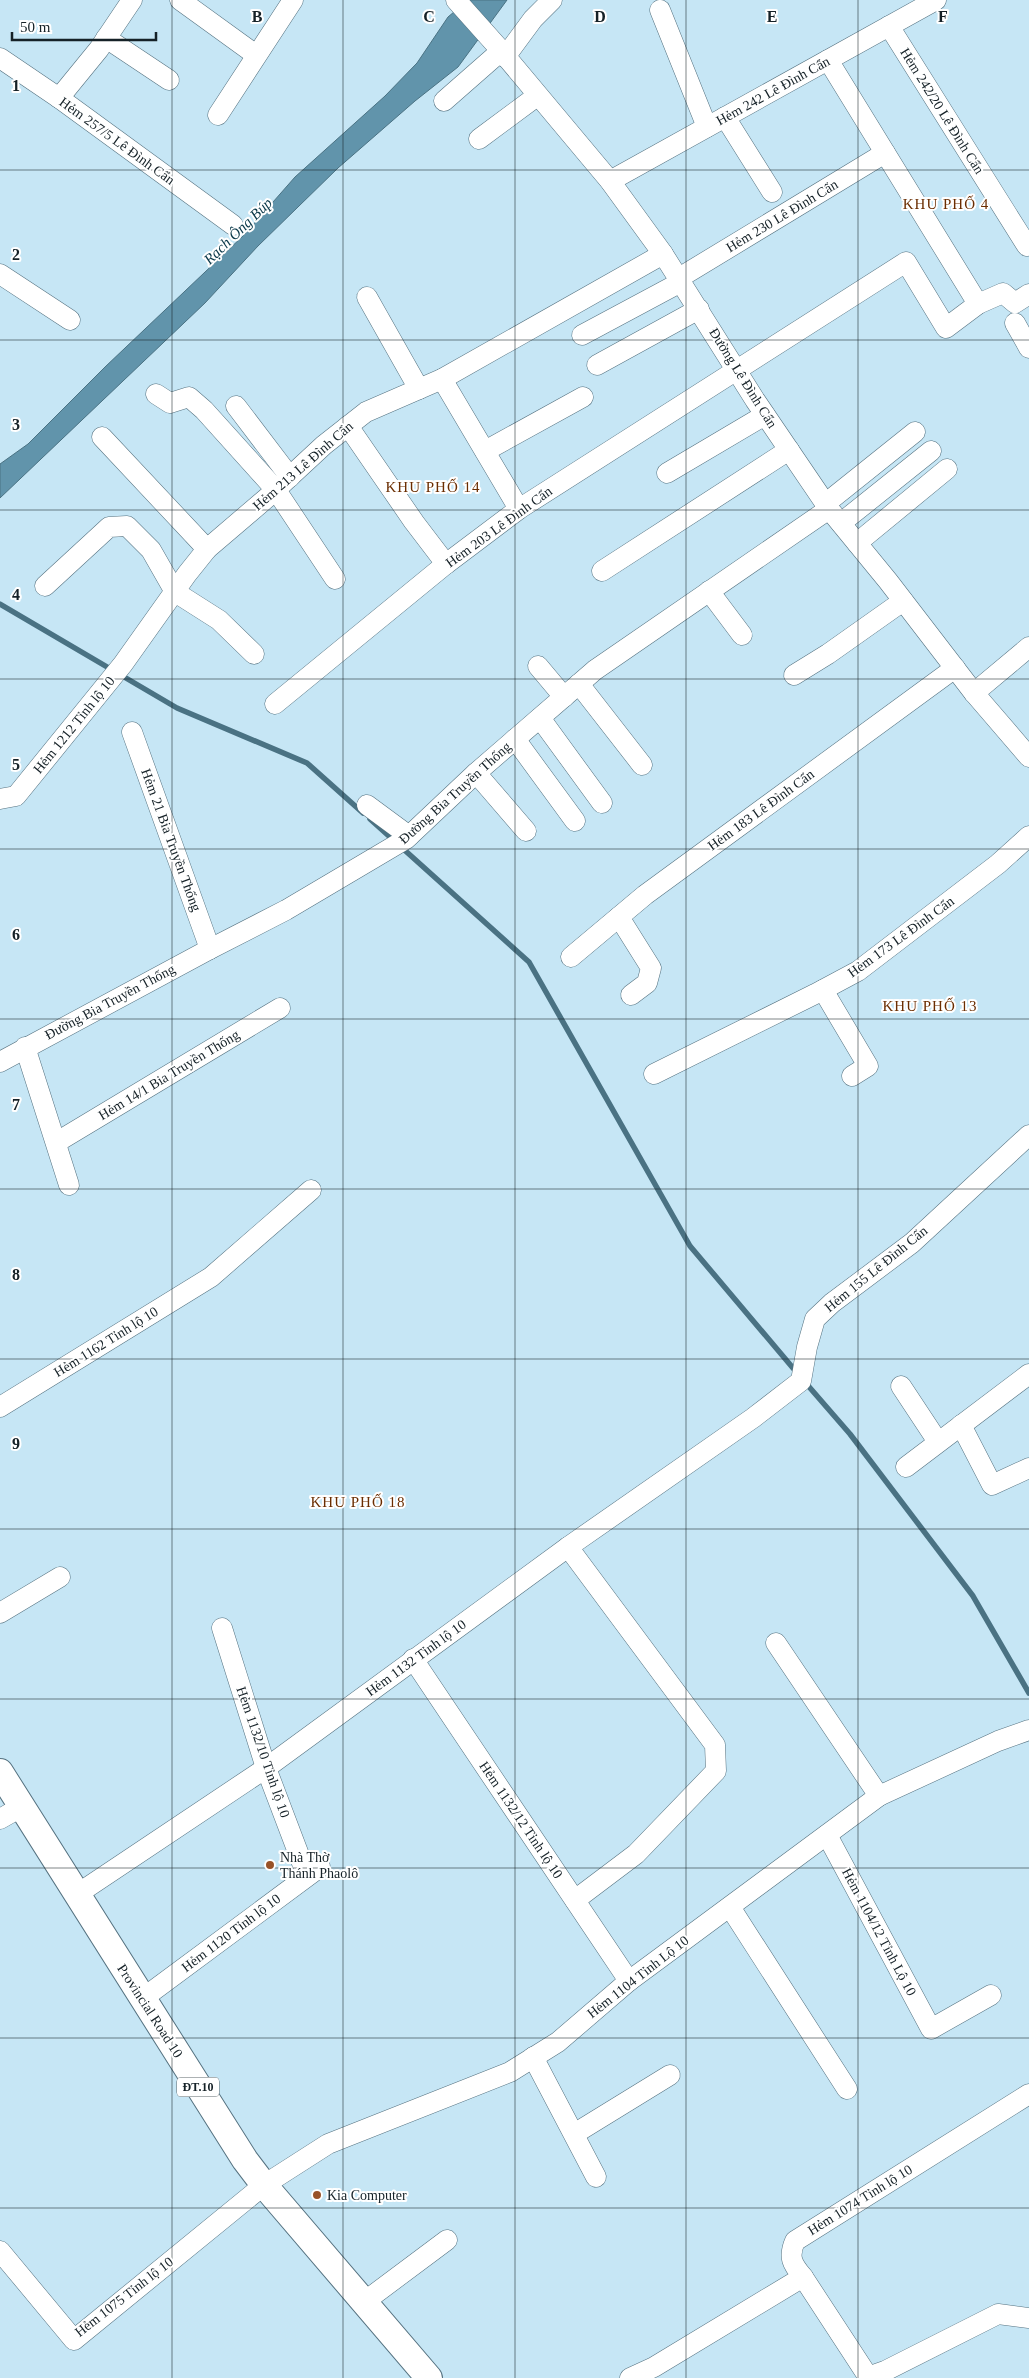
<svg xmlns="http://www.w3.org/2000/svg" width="1029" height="2378" viewBox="0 0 1029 2378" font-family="'Times New Roman',serif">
<rect width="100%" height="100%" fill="#c6e6f5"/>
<polygon fill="#6194ab" stroke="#4a7283" points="468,0 507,0 458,67 415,101 338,168 258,246 205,303 0,498 0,464 28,444 105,367 244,235 295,177 385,96 417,63 448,17"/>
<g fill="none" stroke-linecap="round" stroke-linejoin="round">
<g stroke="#4a7283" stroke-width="5.5">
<polyline points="0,604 177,708 307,763 363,813"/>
<polyline points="370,819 529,962 690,1246 798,1374"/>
<polyline points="804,1381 850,1434 973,1596 1029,1693"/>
</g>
<defs>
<g id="minor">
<polyline points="180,0 256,55"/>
<polyline points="456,0 497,46 610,181 663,254 755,400 829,509 888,581 974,693 1029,757"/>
<polyline points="660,10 707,127"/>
<polyline points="889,26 1027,246"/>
<polyline points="106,38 169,80"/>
<polyline points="505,57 533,19 552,0"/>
<polyline points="0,58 59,98 233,225"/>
<polyline points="828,60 978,304"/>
<polyline points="59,98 99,49 132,0"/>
<polyline points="444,101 501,51"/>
<polyline points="218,115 293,0"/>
<polyline points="725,117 772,192"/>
<polyline points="479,139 537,96"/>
<polyline points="610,181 936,0"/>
<polyline points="0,274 70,320"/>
<polyline points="679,278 885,153"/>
<polyline points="367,297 419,389"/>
<polyline points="1015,323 1029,348"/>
<polyline points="582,335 681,282"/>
<polyline points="597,365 699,309"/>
<polyline points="442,379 519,509"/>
<polyline points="156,394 170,403 189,397 204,410 276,490 335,579"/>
<polyline points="236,406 290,477"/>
<polyline points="348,426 414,522 446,564"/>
<polyline points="102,437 207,549"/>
<polyline points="485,451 583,397"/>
<polyline points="667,473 765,415"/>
<polyline points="825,504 915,432"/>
<polyline points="841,523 931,451"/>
<polyline points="857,543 947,469"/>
<polyline points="602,571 789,450"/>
<polyline points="45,586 109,527 127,526 151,550 175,592 219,620 254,654"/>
<polyline points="709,591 742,635"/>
<polyline points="538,666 564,697"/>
<polyline points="794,675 828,654 903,601"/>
<polyline points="579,684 642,765"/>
<polyline points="974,693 1029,647"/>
<polyline points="275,704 446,564 519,509 906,262 946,328 978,304 1003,293 1015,303 1029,294"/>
<polyline points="540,718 602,803"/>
<polyline points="132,732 210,949"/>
<polyline points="515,739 575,821"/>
<polyline points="476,773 526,831"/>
<polyline points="0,799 16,796 123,664 187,574 207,549 269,496 324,445 366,412 442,379 663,254"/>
<polyline points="367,805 409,836"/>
<polyline points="619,917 651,968 647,983 631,995"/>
<polyline points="571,957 645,895 955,668"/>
<polyline points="823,990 868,1066 852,1076"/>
<polyline points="25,1047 69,1185"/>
<polyline points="0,1062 210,949 286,910 406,839 476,773 595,670 829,509"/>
<polyline points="654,1074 815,994 858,971 998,864 1029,836"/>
<polyline points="57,1142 280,1008"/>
<polyline points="901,1386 938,1442"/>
<polyline points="0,1407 211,1277 311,1190"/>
<polyline points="961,1425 992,1485 1029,1468"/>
<polyline points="906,1467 1029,1374"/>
<polyline points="568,1547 715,1745 716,1771 636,1854 575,1900"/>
<polyline points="0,1613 60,1577"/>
<polyline points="222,1628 266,1768 307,1876"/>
<polyline points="776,1643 879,1796"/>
<polyline points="413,1659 629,1981"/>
<polyline points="0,1819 21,1807"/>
<polyline points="827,1835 931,2029 991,1995"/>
<polyline points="76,1895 266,1768 568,1547 753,1418 801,1381 807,1347 815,1319 832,1303 912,1243 1029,1135"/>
<polyline points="730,1907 847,2089"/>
<polyline points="142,1999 320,1867"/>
<polyline points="533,2057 596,2177"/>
<polyline points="574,2134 670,2075"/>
<polyline points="0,2251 74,2340 264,2185 328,2144 510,2072 558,2042 629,1981 879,1796 998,1741 1029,1730"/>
<polyline points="803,2277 869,2378"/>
<polyline points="364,2302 447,2240"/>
<polyline points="868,2377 885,2371 998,2314 1029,2318"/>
<path d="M630,2378L654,2367L803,2277C792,2264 788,2257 795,2241L1029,2094"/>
</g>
<polyline id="major" points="0,1772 245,2160 264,2185 429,2378"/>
</defs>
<use href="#minor" stroke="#557280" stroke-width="21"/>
<use href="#major" stroke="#557280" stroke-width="28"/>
<use href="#minor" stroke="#fff" stroke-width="20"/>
<use href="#major" stroke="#fff" stroke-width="26"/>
</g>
<path fill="none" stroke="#152127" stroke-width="1" stroke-opacity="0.55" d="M172,0V2378M343,0V2378M515,0V2378M686,0V2378M858,0V2378M0,170H1029M0,340H1029M0,510H1029M0,679H1029M0,849H1029M0,1019H1029M0,1189H1029M0,1359H1029M0,1529H1029M0,1699H1029M0,1868H1029M0,2038H1029M0,2208H1029"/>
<g fill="#985228" stroke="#fff" stroke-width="2">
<circle cx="270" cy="1865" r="5"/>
<circle cx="317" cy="2195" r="5"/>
</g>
<g text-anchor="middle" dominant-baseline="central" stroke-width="4" stroke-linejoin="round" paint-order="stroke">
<rect fill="#fff" stroke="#5b6468" stroke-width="1" x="177" y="2077.5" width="42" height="19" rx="4"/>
<g font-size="12" font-weight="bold" fill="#152127">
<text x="198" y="2087">ĐT.10</text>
</g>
<g font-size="14" fill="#152127" stroke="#fff">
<text transform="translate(773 91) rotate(-29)">Hẻm 242 Lê Đình Cẩn</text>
<text transform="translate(942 111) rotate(58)">Hẻm 242/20 Lê Đình Cẩn</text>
<text transform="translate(117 141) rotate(36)">Hẻm 257/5 Lê Đình Cẩn</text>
<text transform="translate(782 216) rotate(-31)">Hẻm 230 Lê Đình Cẩn</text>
<text transform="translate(743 378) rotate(58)">Đường Lê Đình Cẩn</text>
<text transform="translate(303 466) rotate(-41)">Hẻm 213 Lê Đình Cẩn</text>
<text transform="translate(499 527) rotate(-36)">Hẻm 203 Lê Đình Cẩn</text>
<text transform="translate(74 725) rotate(-51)">Hẻm 1212 Tỉnh lộ 10</text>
<text transform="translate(455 793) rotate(-42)">Đường Bia Truyền Thống</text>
<text transform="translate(761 810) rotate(-36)">Hẻm 183 Lê Đình Cẩn</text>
<text transform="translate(171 840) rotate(70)">Hẻm 21 Bia Truyền Thống</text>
<text transform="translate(901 937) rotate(-36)">Hẻm 173 Lê Đình Cẩn</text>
<text transform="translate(110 1002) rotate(-28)">Đường Bia Truyền Thống</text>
<text transform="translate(169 1075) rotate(-31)">Hẻm 14/1 Bia Truyền Thống</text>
<text transform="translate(876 1269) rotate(-39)">Hẻm 155 Lê Đình Cẩn</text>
<text transform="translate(106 1342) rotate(-32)">Hẻm 1162 Tỉnh lộ 10</text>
<text transform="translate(416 1658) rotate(-36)">Hẻm 1132 Tỉnh lộ 10</text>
<text transform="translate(263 1752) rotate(71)">Hẻm 1132/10 Tỉnh lộ 10</text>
<text transform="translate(521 1820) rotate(56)">Hẻm 1132/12 Tỉnh lộ 10</text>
<text transform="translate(879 1932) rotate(62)">Hẻm 1104/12 Tỉnh Lộ 10</text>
<text transform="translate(231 1933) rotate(-37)">Hẻm 1120 Tỉnh lộ 10</text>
<text transform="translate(638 1977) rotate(-38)">Hẻm 1104 Tỉnh Lộ 10</text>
<text transform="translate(150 2011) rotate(57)">Provincial Road 10</text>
<text transform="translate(860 2200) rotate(-32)">Hẻm 1074 Tỉnh lộ 10</text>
<text transform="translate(124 2297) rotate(-38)">Hẻm 1075 Tỉnh lộ 10</text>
</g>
<g font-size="14" fill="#152127" stroke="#fff" text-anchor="start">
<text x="280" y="1857">Nhà Thờ<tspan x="280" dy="16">Thánh Phaolô</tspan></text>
<text x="327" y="2195">Kia Computer</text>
</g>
<g font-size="15" letter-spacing="1" fill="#6a2d01" stroke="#fff">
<text x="946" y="204">KHU PHỐ 4</text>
<text x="433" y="487">KHU PHỐ 14</text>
<text x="930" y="1006">KHU PHỐ 13</text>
<text x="358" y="1502">KHU PHỐ 18</text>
</g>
<g font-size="15" font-style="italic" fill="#0a3849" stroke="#fff">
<text transform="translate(238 231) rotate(-44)">Rạch Ông Búp</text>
</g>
</g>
<g font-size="16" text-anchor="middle" font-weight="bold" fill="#152127" stroke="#fff" stroke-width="4" stroke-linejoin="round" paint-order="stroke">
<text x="257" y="22">B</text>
<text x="429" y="22">C</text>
<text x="600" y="22">D</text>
<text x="772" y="22">E</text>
<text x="943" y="22">F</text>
<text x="16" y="91">1</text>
<text x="16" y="260">2</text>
<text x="16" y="430">3</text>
<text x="16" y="600">4</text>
<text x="16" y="770">5</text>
<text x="16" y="940">6</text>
<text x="16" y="1110">7</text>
<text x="16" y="1280">8</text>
<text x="16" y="1449">9</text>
</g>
<path d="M12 32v8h144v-8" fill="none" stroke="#152127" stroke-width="2.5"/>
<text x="20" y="32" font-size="15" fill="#152127" stroke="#ffffff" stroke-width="4" paint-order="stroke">50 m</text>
</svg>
